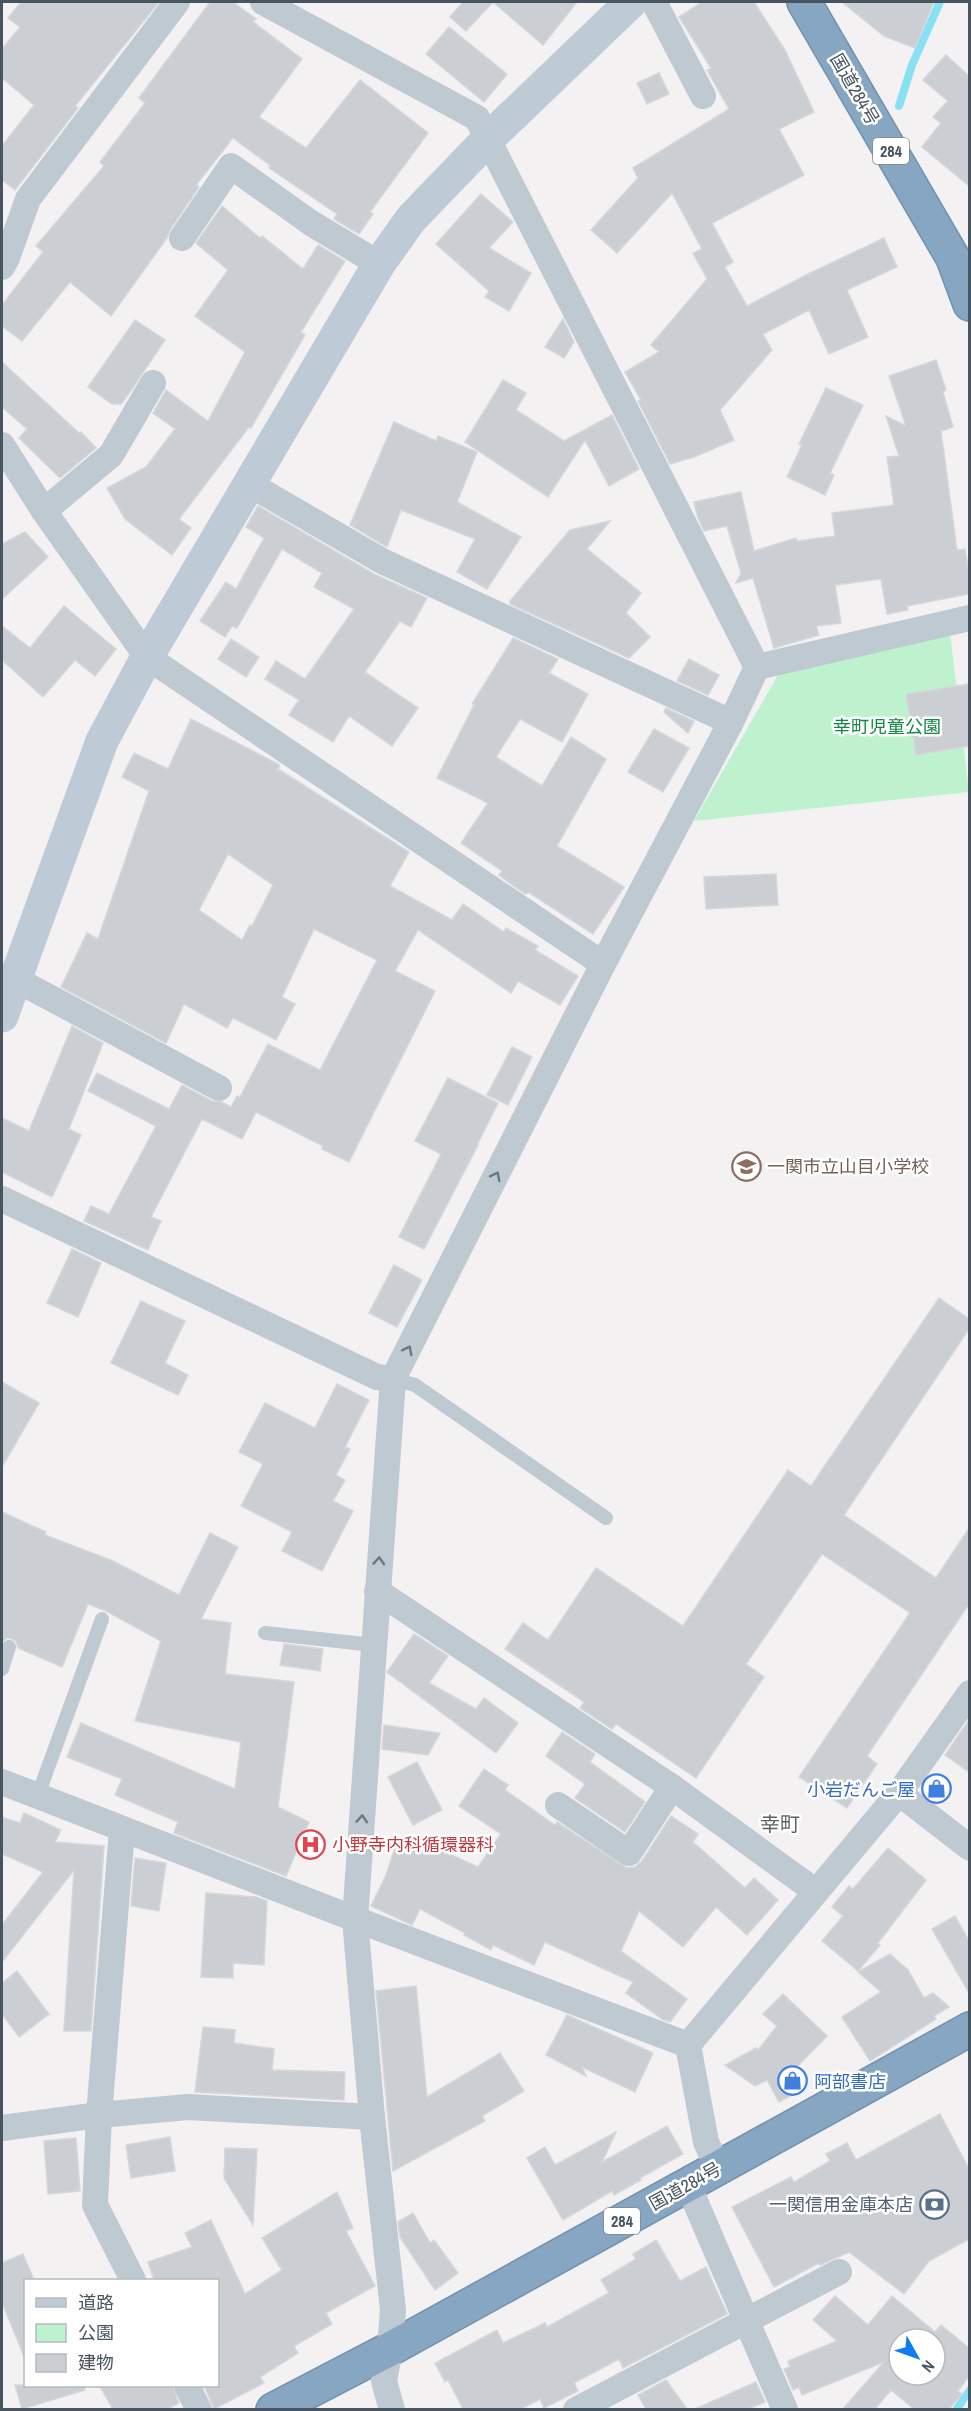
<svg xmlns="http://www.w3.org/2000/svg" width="971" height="2411" viewBox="0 0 971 2411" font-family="'Archivo Narrow','Noto Sans JP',sans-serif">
<rect width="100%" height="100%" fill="#f3f1f1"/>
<polygon fill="#bef2cf" points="950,632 969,792 694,821 778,675"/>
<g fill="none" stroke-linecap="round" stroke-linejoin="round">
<g stroke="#88e1f2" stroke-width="8">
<polyline points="899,106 912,65 940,2"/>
<polyline points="956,2410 970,2390"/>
</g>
</g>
<g fill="#cbced3" stroke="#d5d7dd" stroke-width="1.5" fill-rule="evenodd">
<polygon points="21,2 159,2 75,106 78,108 15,190 2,180 2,146 34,105 2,78 2,49 20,27 8,18"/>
<polygon points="210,2 233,2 256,19 253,22 302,59 259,117 306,148 360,80 428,133 370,212 373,214 359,234 334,219 337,214 269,168 271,166 233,138 196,185 199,187 170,230 167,238 111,316 70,282 22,341 2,326 2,305 43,252 36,246 104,166 100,162 145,103 139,98"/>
<polygon points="463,2 493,2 466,31 450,17"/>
<polygon points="493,2 577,2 543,45"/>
<polygon points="702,2 754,2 785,50 814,112 779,129 804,175 712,223 733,262 725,267 747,306 806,275 884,238 897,267 847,290 868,337 829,354 809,310 763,334 772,350 720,410 734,440 694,457 670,464 638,401 641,400 625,372 659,352 651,345 707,279 693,253 702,249 672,193 617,253 591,230 638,178 633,168 729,109 707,70 711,68 679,17"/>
<polygon points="842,2 934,2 915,48 884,36"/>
<polygon points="449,27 507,74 484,102 426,54"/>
<polygon points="946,55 969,76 969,186 922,147 941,123 933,117 948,101 923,80"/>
<polygon points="659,73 669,94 647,104 637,83"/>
<polygon points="481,194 513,222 489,248 531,273 509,311 485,297 489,291 436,244"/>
<polygon points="222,206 260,238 262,236 303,269 318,245 345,261 301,332 305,335 251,428 249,427 179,519 191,528 172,555 125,519 107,488 146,467 175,429 153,413 166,390 208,421 245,352 195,316 228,270 196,243"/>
<polygon points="563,319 574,342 564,358 545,347"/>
<polygon points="135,320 165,340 128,395 121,404 112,404 88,387"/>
<polygon points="936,360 946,390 943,392 953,427 941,431 957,550 965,549 969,574 969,594 907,606 908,610 887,614 881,579 835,585 841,623 816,626 819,635 774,648 753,578 736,583 741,573 727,526 704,531 698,518 694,502 741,492 754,551 796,538 797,541 835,536 832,513 894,505 887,457 899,456 886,416 906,426 889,376"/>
<polygon points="2,362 79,433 81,432 96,448 60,478 19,438 27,429 2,407"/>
<polygon points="503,380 526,393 516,410 564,441 612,415 639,469 609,486 585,440 548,497 465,442"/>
<polygon points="826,388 863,405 830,473 834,475 825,495 787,477 802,445 799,444"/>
<polygon points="394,422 436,441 438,436 477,452 457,502 521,537 487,589 457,572 475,539 401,510 387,547 350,525"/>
<polygon points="258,506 374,574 427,598 411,627 400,621 365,672 418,708 392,746 349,716 333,742 289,715 299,700 265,679 276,661 305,679 354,609 314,587 322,573 282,549 237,628 232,626 225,637 200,621 226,582 236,589 264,538 246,527"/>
<polygon points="610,521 587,549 641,593 626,613 650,637 629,658 510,604 510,601 570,530"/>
<polygon points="25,532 48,557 2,599 2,544"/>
<polygon points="64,606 116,649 95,676 75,660 43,697 2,660 2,626 30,648"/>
<polygon points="513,638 558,659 549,673 588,694 562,742 520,719 496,757 542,786 571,737 606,759 557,846 624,887 593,934 528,892 526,894 515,887 499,875 502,871 461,843 488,803 437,778 474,705 472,704"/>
<polygon points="231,639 259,657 246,677 218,659"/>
<polygon points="689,659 719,675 708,695 677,681"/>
<polygon points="969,684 969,746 916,755 906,694"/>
<polygon points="666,708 694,721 688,733 664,712"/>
<path d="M191,719L280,765L278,769L409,852L390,886L452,920L463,904L504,932L506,928L538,946L535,950L578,976L560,1005L518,981L511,993L418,930L395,971L435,991L349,1162L322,1149L323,1146L256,1112L242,1139L202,1119L151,1217L161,1221L148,1250L84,1221L91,1206L109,1214L156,1126L88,1091L97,1073L169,1109L182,1085L212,1101L222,1102L231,1107L237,1096L240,1097L268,1044L320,1070L377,960L314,929L282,997L295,1004L276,1040L233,1018L227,1028L184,1004L166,1043L61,987L87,933L98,939L149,791L122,777L134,753L168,769ZM228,854L273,885L252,926L250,925L242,940L199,910Z"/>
<polygon points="654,729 689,748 663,792 628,772"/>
<polygon points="776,874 778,905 706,909 704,877"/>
<polygon points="72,1026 103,1043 69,1129 81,1135 52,1197 2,1172 2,1118 29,1131"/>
<polygon points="512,1047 532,1057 508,1105 487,1095"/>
<polygon points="448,1078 498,1103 477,1145 478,1145 424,1249 399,1237 441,1154 415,1141"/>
<polygon points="72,1249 101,1263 78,1317 47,1303"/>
<polygon points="394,1265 422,1280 397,1327 369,1313"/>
<polygon points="939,1298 969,1319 969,1329 844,1515 936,1578 969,1528 969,1604 867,1756 877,1764 847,1808 799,1777 910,1613 822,1554 746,1664 764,1677 696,1778 616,1724 612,1729 580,1708 584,1702 505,1649 523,1623 548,1640 596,1568 683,1626 788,1470 811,1486"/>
<polygon points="141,1301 185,1321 165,1363 188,1375 178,1395 111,1363"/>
<polygon points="2,1382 39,1403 2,1467"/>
<polygon points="337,1384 369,1400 345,1447 350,1449 336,1475 345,1480 333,1501 353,1511 322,1571 282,1551 292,1532 241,1506 263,1464 239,1452 265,1403 315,1428"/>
<polygon points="2,1512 46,1532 45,1535 113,1561 179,1595 210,1533 238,1547 201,1619 231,1623 225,1674 294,1682 278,1807 309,1822 286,1876 174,1833 178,1822 115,1795 122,1779 67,1757 81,1723 235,1789 241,1742 135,1721 161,1641 106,1611 88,1604 62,1667 18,1648 16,1641 12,1639 7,1638 2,1642"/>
<polygon points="414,1634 448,1656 429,1683 476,1709 484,1698 518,1723 496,1753 387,1672"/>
<polygon points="284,1644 323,1649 320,1671 280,1665"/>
<polygon points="969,1720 969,1772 945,1755"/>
<polygon points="384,1725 440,1733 428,1755 382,1749"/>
<polygon points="562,1732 595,1754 590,1762 645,1802 625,1832 575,1798 585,1784 546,1756"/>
<polygon points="417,1762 442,1810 413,1825 388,1777"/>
<polygon points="484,1769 508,1785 505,1790 555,1825 557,1822 627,1868 635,1867 642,1861 671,1816 698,1834 693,1842 745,1888 754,1878 778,1900 747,1935 716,1907 683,1947 639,1911 621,1951 687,1999 670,2022 662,2019 626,1993 633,1982 545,1942 534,1965 493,1945 491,1950 464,1935 465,1933 420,1909 412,1925 371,1906 386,1875 397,1842 427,1852 421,1841 478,1867 501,1834 459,1806"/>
<polygon points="24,1813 61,1830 55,1842 104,1846 91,2031 64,2031 74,1870 2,1962 2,1925 43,1872 2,1854 2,1817 20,1823"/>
<polygon points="888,1848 926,1880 878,1943 880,1945 858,1971 822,1941 843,1916 832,1907 849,1886 853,1889"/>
<polygon points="135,1858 166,1863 159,1911 131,1906"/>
<polygon points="206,1893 256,1897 267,1901 264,1965 233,1963 233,1978 201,1977"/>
<polygon points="955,1916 969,1941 969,1993 932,1929"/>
<polygon points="890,1954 908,1970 924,1998 933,1993 949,2007 934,2016 936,2019 870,2061 842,2017 881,1992 858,1972"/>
<polygon points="17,1971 49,2014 19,2037 2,2014 2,1983"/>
<polygon points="416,1986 427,2097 500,2053 524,2091 482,2116 485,2121 393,2171 376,1991"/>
<polygon points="783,1994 827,2036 792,2072 802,2090 779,2102 767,2080 755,2086 725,2065 756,2048 758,2050 777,2026 763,2014"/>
<polygon points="567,2015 653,2053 635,2092 582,2067 586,2076 546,2055"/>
<polygon points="203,2027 235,2030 234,2043 274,2049 272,2070 345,2072 344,2100 195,2092"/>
<polygon points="940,2114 969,2169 969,2239 929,2261 904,2294 849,2252 820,2265 819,2263 774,2287 732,2207 791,2177 794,2182 830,2161 826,2154 847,2143 856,2160"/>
<polygon points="667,2126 683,2154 640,2178 641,2180 614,2195 612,2191 563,2220 527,2158 545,2147 555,2165 616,2132 602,2162"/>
<polygon points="170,2137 175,2171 131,2178 126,2145"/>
<polygon points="76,2138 80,2191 48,2194 44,2141"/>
<polygon points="225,2148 257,2149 253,2225 224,2178"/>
<polygon points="337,2192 353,2228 346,2231 375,2286 326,2313 332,2324 294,2346 298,2353 260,2377 264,2383 214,2409 204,2385 218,2385 218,2280 154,2280 148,2262 192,2247 185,2233 211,2220 245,2294 282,2270 262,2238"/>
<polygon points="413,2213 430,2243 434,2240 458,2273 435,2290 400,2237 398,2222"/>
<polygon points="656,2240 680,2281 706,2267 727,2314 623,2368 619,2359 574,2383 578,2391 544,2408 540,2399 521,2409 463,2409 448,2380 445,2382 435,2363 497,2330 503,2343 545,2323 547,2327 609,2293 601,2280 636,2259 633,2254"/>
<polygon points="23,2254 34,2280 26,2280 25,2359 2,2302 2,2263"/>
<path d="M835,2296L868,2325L892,2296L935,2332L941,2325L969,2348V2376L958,2391L962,2394L949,2409H914L891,2390L875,2409H843L884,2362L802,2395L799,2387L793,2390L784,2369L790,2367L788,2361L837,2341L813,2320ZM899,2339H935V2375H899Z"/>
<polygon points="666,2380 687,2409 646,2409 638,2395"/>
<polygon points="756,2382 765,2402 748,2409 695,2409"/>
<polygon points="15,2385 84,2385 85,2390 22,2409"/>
<polygon points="99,2385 172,2385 179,2403 168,2409 113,2409"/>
</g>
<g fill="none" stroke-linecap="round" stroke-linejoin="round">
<defs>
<g id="highway">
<polyline points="804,2 953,258 970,304"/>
<polyline points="273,2410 390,2349 970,2029"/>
</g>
</defs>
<use href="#highway" stroke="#7191ae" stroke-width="36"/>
<g stroke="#bec9d1" stroke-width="14">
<polyline points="393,1379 415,1385 606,1518"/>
<polyline points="265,1633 373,1645"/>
<polyline points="2,1669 9,1647"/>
<polyline points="38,1795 102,1619"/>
</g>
<g stroke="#bec9d1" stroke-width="26">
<polyline points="263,2 477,118 757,667"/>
<polyline points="654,2 703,96"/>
<polyline points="182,238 231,166 311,223 379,264"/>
<polyline points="2,267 7,258 28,199 177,2"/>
<polyline points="2,445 44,511 147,657 603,964"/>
<polyline points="251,485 382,561 731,722"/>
<polyline points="44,511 111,455 153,383"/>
<polyline points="2,976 15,979 219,1088"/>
<polyline points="2,1199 377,1377 393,1379"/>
<polyline points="377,1591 672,1787 815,1891"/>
<polyline points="2,1782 355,1919 688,2045"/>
<polyline points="899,1793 970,1848"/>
<polyline points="558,1805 629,1853 672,1787"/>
<polyline points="122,1830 99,2115 95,2205 133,2280"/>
<polyline points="688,2045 899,1793 970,1693"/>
<polyline points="688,2045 706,2142 718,2168"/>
<polyline points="2,2128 99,2115 188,2107 372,2117"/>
<polyline points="688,2185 785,2410"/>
<polyline points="187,2386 199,2410"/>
<polyline points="392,2410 384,2381 390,2349 393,2310 372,2117 355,1919 393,1379 603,964 731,722 757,667 970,618"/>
<polyline points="576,2410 839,2272"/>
</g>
<polyline stroke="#becad5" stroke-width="33" points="2,1016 102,741 147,657 379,264 411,219 489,138 631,2"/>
<use href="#highway" stroke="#86a6c2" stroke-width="33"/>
</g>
<defs><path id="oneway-chevron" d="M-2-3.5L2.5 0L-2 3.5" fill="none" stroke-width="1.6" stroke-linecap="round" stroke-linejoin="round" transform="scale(1.5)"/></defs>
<g stroke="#6b7882">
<use href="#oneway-chevron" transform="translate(496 1176) rotate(-63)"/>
<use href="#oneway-chevron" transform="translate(408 1350) rotate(-63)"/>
<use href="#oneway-chevron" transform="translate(379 1561) rotate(-86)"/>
<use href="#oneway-chevron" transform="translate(362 1819) rotate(-86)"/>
</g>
<defs>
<symbol id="school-ring" viewBox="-11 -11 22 22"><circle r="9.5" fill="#fff" stroke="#8d6e63" stroke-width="1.5"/><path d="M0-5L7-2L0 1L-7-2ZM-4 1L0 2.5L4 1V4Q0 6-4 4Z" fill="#8d6e63"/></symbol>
<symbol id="shop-ring" viewBox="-11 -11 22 22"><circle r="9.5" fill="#fff" stroke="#3f7fe0" stroke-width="1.5"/><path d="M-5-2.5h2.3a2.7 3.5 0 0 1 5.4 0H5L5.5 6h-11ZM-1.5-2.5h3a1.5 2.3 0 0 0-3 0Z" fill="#3f7fe0"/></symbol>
<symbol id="hospital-ring" viewBox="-11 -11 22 22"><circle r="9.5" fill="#fff" stroke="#e0444e" stroke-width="1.5"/><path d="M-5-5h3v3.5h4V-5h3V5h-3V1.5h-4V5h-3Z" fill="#e0444e"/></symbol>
<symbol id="bank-ring" viewBox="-11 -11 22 22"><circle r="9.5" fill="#fff" stroke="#5c6f8a" stroke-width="1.5"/><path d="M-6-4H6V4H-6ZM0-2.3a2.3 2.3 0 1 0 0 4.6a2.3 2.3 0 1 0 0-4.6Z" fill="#5c6f8a"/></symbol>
</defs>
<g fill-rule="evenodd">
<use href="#school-ring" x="730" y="1150" width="33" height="33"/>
<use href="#shop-ring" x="920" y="1772" width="33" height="33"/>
<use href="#hospital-ring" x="294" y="1828" width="33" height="33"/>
<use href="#shop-ring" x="776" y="2064" width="33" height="33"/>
<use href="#bank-ring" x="918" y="2188" width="33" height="33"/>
</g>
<g text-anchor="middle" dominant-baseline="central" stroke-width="5" stroke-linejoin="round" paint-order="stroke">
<g fill="#fff" stroke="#7e8890" stroke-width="1.5">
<rect x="873" y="138" width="36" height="26" rx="4.5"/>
<rect x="604" y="2208" width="36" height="26" rx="4.5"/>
</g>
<g font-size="16" font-weight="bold" fill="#475560">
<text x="891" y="151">284</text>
<text x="622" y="2221">284</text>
</g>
<g font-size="18" fill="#475560" stroke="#fff">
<text transform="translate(855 89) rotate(60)">国道284号</text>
<text transform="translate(685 2186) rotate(-29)">国道284号</text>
</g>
<g font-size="18" fill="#128746" stroke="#fff">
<text x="887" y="726">幸町児童公園</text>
</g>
<g font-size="18" fill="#785e54" stroke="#fff" text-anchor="start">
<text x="767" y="1166">一関市立山目小学校</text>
</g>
<g font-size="18" fill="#366cbe" stroke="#fff" text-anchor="end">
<text x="915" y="1789">小岩だんご屋</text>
<text x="814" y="2081" text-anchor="start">阿部書店</text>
</g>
<g font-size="18" fill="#be3a42" stroke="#fff" text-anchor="start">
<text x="332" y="1844">小野寺内科循環器科</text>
</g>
<g font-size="18" fill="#4e5e75" stroke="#fff" text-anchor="end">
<text x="913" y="2204">一関信用金庫本店</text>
</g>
<g font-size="20" fill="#5d6266" stroke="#fff">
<text x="780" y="1823">幸町</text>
</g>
</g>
<rect width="971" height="2411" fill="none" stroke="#475560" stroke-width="6"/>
<rect x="24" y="2279" width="195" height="108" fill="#ffffff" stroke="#b5bbbf" stroke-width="1.5"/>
<rect x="36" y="2298" width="30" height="9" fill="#becad5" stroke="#b5bbbf" stroke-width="1.5"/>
<text x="78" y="2309" font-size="18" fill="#475560">道路</text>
<rect x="36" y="2324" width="30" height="18" fill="#bef2cf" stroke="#b5bbbf" stroke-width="1.5"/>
<text x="78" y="2339" font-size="18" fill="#475560">公園</text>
<rect x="36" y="2354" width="30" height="18" fill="#cbced3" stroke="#b5bbbf" stroke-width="1.5"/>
<text x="78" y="2369" font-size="18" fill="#475560">建物</text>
<g transform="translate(917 2357) rotate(130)"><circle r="28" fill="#ffffff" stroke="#b5bbbf" stroke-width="1.5"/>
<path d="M0-4.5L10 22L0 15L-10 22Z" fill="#0e7df0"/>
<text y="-9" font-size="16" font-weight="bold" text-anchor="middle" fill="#475560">N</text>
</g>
</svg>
